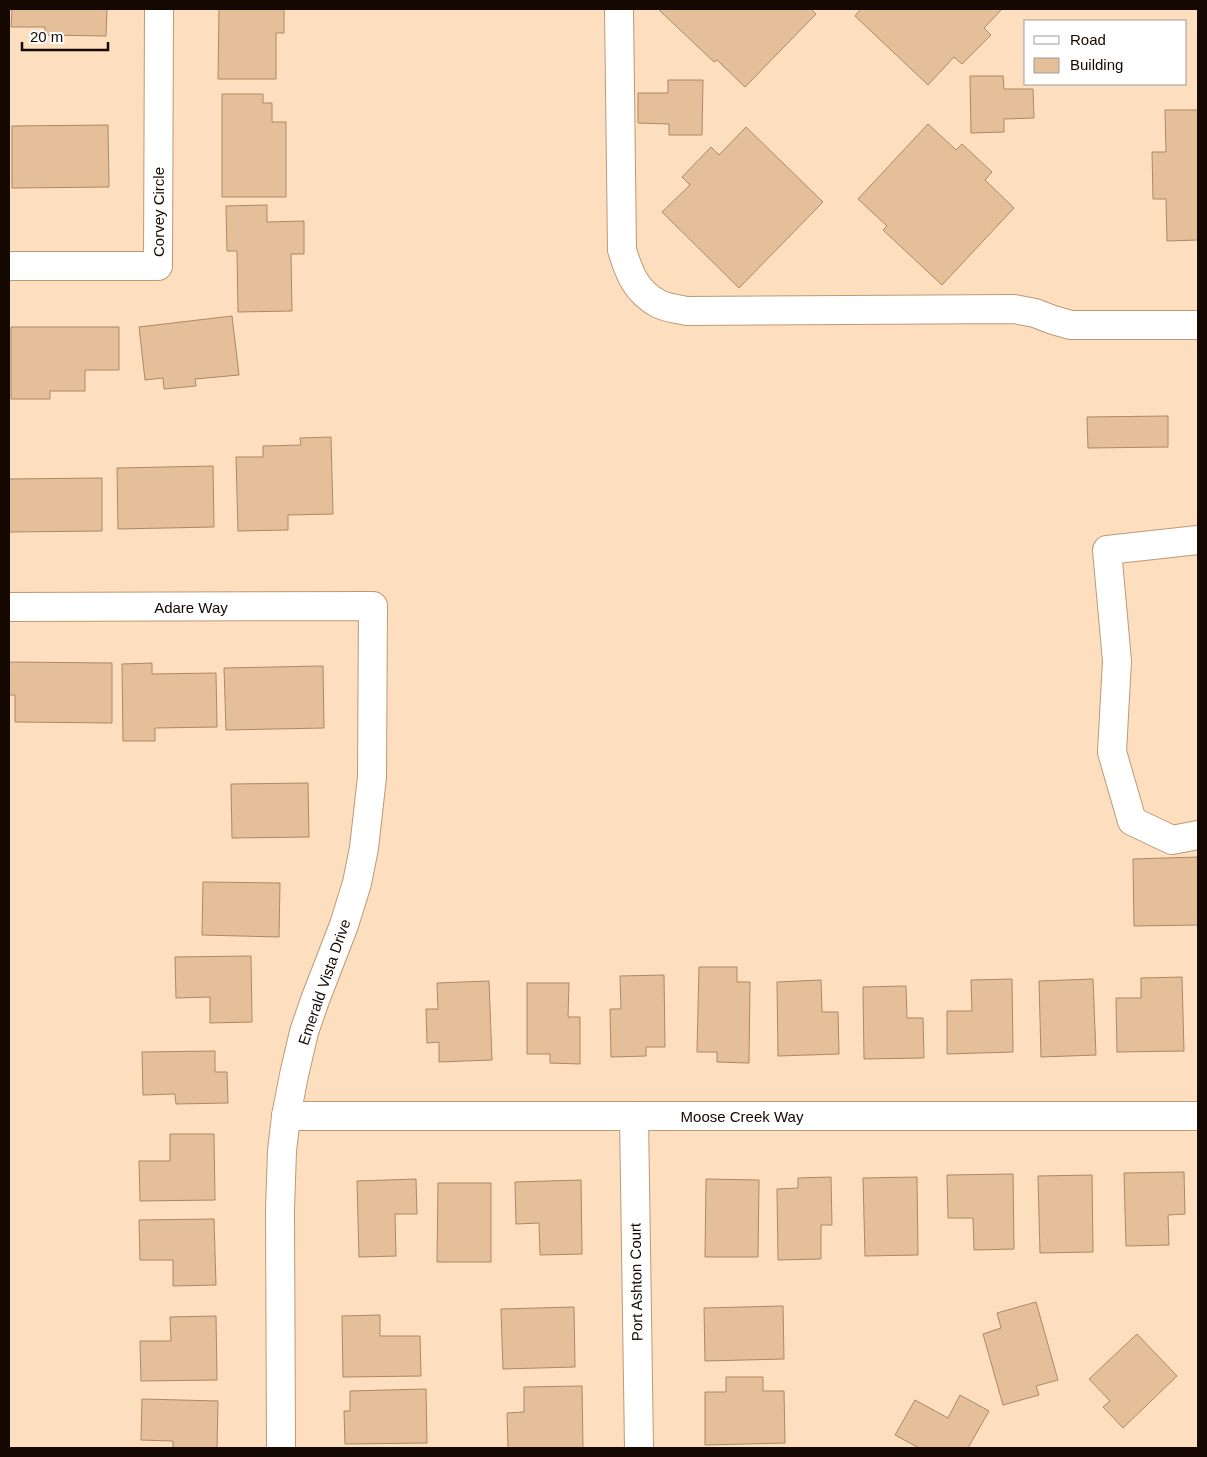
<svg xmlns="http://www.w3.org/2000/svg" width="1207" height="1457" viewBox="0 0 1207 1457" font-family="Arial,sans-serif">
<rect width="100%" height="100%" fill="#fddebf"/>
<g fill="#e5bf99" stroke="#ac8964">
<polygon points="12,9 107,9 106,36 45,35 45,27 11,27"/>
<polygon points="219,9 284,9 284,33 276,33 276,79 218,79"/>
<polygon points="658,9 811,9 816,14 745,87 717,60 714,62"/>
<polygon points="861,9 1002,9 984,28 991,35 962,64 954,57 928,85 855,16"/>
<polygon points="970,76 1003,76 1004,89 1033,89 1034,118 1004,119 1004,132 971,133"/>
<polygon points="668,80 703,80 702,135 669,135 669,124 638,123 638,93 668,93"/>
<polygon points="222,94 263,94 263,103 272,103 272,122 286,122 286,197 222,197"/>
<polygon points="1165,110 1198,110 1198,240 1167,241 1166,199 1153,199 1152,152 1166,152"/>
<polygon points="928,124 956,150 962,144 992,172 985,180 1014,208 942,285 883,230 887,226 858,199"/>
<polygon points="108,125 109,187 12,188 12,126"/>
<polygon points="746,127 823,202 739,288 662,212 690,185 682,177 711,147 719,155"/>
<polygon points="267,205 267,222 304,221 304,254 291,254 292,311 238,312 237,251 227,251 226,206"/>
<polygon points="232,316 239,375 195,379 196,386 164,389 163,378 145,380 139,327"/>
<polygon points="11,327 119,327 119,370 85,370 85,391 50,391 50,399 11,399"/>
<polygon points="1168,416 1168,447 1088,448 1087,417"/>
<polygon points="331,437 333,514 288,515 288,530 238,531 236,457 263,457 263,446 301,445 300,438"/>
<polygon points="213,466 214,527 118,529 117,468"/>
<polygon points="102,478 102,531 9,532 9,479"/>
<polygon points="9,662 112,663 112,723 15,722 15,695 9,695"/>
<polygon points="152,663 152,674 216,673 217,727 155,728 155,741 123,741 122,664"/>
<polygon points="323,666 324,728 226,730 224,668"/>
<polygon points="308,783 309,837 232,838 231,784"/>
<polygon points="1198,857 1198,925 1134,926 1133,859"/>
<polygon points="203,882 280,883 279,937 202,935"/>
<polygon points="251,956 252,1022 210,1023 210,997 176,998 175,957"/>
<polygon points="699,967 737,967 737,982 750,982 749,1063 717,1062 717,1052 697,1052"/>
<polygon points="664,975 665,1047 646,1047 646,1056 611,1057 610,1009 621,1009 620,976"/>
<polygon points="1182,977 1184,1051 1117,1052 1116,998 1141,998 1141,978"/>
<polygon points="1012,979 1013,1052 947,1054 947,1011 972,1011 971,980"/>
<polygon points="1093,979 1096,1055 1041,1057 1039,981"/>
<polygon points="821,980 822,1012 838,1012 839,1054 778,1056 777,982"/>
<polygon points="489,981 492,1060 439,1062 439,1042 427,1043 426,1009 438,1009 437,983"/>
<polygon points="527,983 569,983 568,1017 580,1017 580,1064 550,1063 550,1054 527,1054"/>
<polygon points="906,986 907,1018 923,1018 924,1058 864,1059 863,987"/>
<polygon points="215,1051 215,1072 227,1072 228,1103 176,1104 175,1094 143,1095 142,1052"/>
<polygon points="170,1134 214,1134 215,1200 140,1201 139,1161 170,1161"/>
<polygon points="1184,1172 1185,1214 1168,1215 1169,1245 1126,1246 1124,1173"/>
<polygon points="1013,1174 1014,1249 974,1250 973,1218 948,1218 947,1175"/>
<polygon points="1092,1175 1093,1252 1040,1253 1038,1176"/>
<polygon points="831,1177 832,1225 821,1225 821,1259 778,1260 777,1189 798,1188 798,1178"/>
<polygon points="917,1177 918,1255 865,1256 863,1178"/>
<polygon points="416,1179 417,1214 395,1214 396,1256 359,1257 357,1181"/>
<polygon points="706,1179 759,1180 758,1257 705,1257"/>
<polygon points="581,1180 582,1254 540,1255 539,1223 516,1224 515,1182"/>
<polygon points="438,1183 491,1183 491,1262 437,1262"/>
<polygon points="214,1219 216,1285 173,1286 173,1260 140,1260 139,1220"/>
<polygon points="1036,1302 1058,1380 1036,1386 1039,1395 1003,1405 983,1334 1001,1328 997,1313"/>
<polygon points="783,1306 784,1359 705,1361 704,1308"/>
<polygon points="574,1307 575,1367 503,1369 501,1309"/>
<polygon points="380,1315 380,1336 420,1336 421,1376 343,1377 342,1316"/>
<polygon points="216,1316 217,1380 141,1381 140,1341 171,1341 170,1317"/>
<polygon points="1137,1334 1177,1376 1123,1428 1103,1407 1110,1401 1089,1379"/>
<polygon points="726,1377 763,1377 763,1391 784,1391 785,1443 705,1445 705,1392 726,1392"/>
<polygon points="582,1386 583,1448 508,1448 507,1413 524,1412 524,1387"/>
<polygon points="426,1389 427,1443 345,1444 344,1411 350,1411 350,1391"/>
<polygon points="960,1395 989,1411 968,1448 919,1448 895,1435 915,1400 948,1418"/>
<polygon points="142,1399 218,1401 217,1448 173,1448 173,1441 141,1440"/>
</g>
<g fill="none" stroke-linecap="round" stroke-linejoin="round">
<defs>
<g id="minor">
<path d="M619,9L622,250C629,273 636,292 659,304C667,308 678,309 686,311L1014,309L1035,313L1053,320L1071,325H1198"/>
<polyline points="9,266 158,266 159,9"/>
<polyline points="1198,540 1107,550 1117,661 1112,752 1132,821 1172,840 1198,835"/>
<polyline points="9,607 373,606 372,777 364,848 357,883 344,925 315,1000 304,1032 294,1075 286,1116 282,1151 280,1210 281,1448"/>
<polyline points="286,1116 1198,1116"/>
<polyline points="634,1116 639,1448"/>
</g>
</defs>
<use href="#minor" stroke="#be9974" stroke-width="30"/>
<use href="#minor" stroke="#fff" stroke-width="28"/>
</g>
<g text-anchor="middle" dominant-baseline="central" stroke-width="4" stroke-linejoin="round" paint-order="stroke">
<g font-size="15" fill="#150800" stroke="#fff">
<text transform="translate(158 212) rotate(-90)">Corvey Circle</text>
<text x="191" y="607">Adare Way</text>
<text transform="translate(324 982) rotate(-71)">Emerald Vista Drive</text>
<text x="742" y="1116">Moose Creek Way</text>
<text transform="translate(636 1282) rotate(-91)">Port Ashton Court</text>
</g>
</g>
<rect width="1207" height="1457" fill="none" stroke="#150800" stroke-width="20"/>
<rect x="1024" y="20" width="162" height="65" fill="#ffffff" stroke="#a19c99"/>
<rect x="1034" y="36" width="25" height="8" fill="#ffffff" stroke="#a19c99"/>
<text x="1070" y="45" font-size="15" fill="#150800">Road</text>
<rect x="1034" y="58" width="25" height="15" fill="#e5bf99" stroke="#a19c99"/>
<text x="1070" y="70" font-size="15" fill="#150800">Building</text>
<path d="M22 42v8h86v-8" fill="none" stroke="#150800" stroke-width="2.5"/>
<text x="30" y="42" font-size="15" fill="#150800" stroke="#ffffff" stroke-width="4" paint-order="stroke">20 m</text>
</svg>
